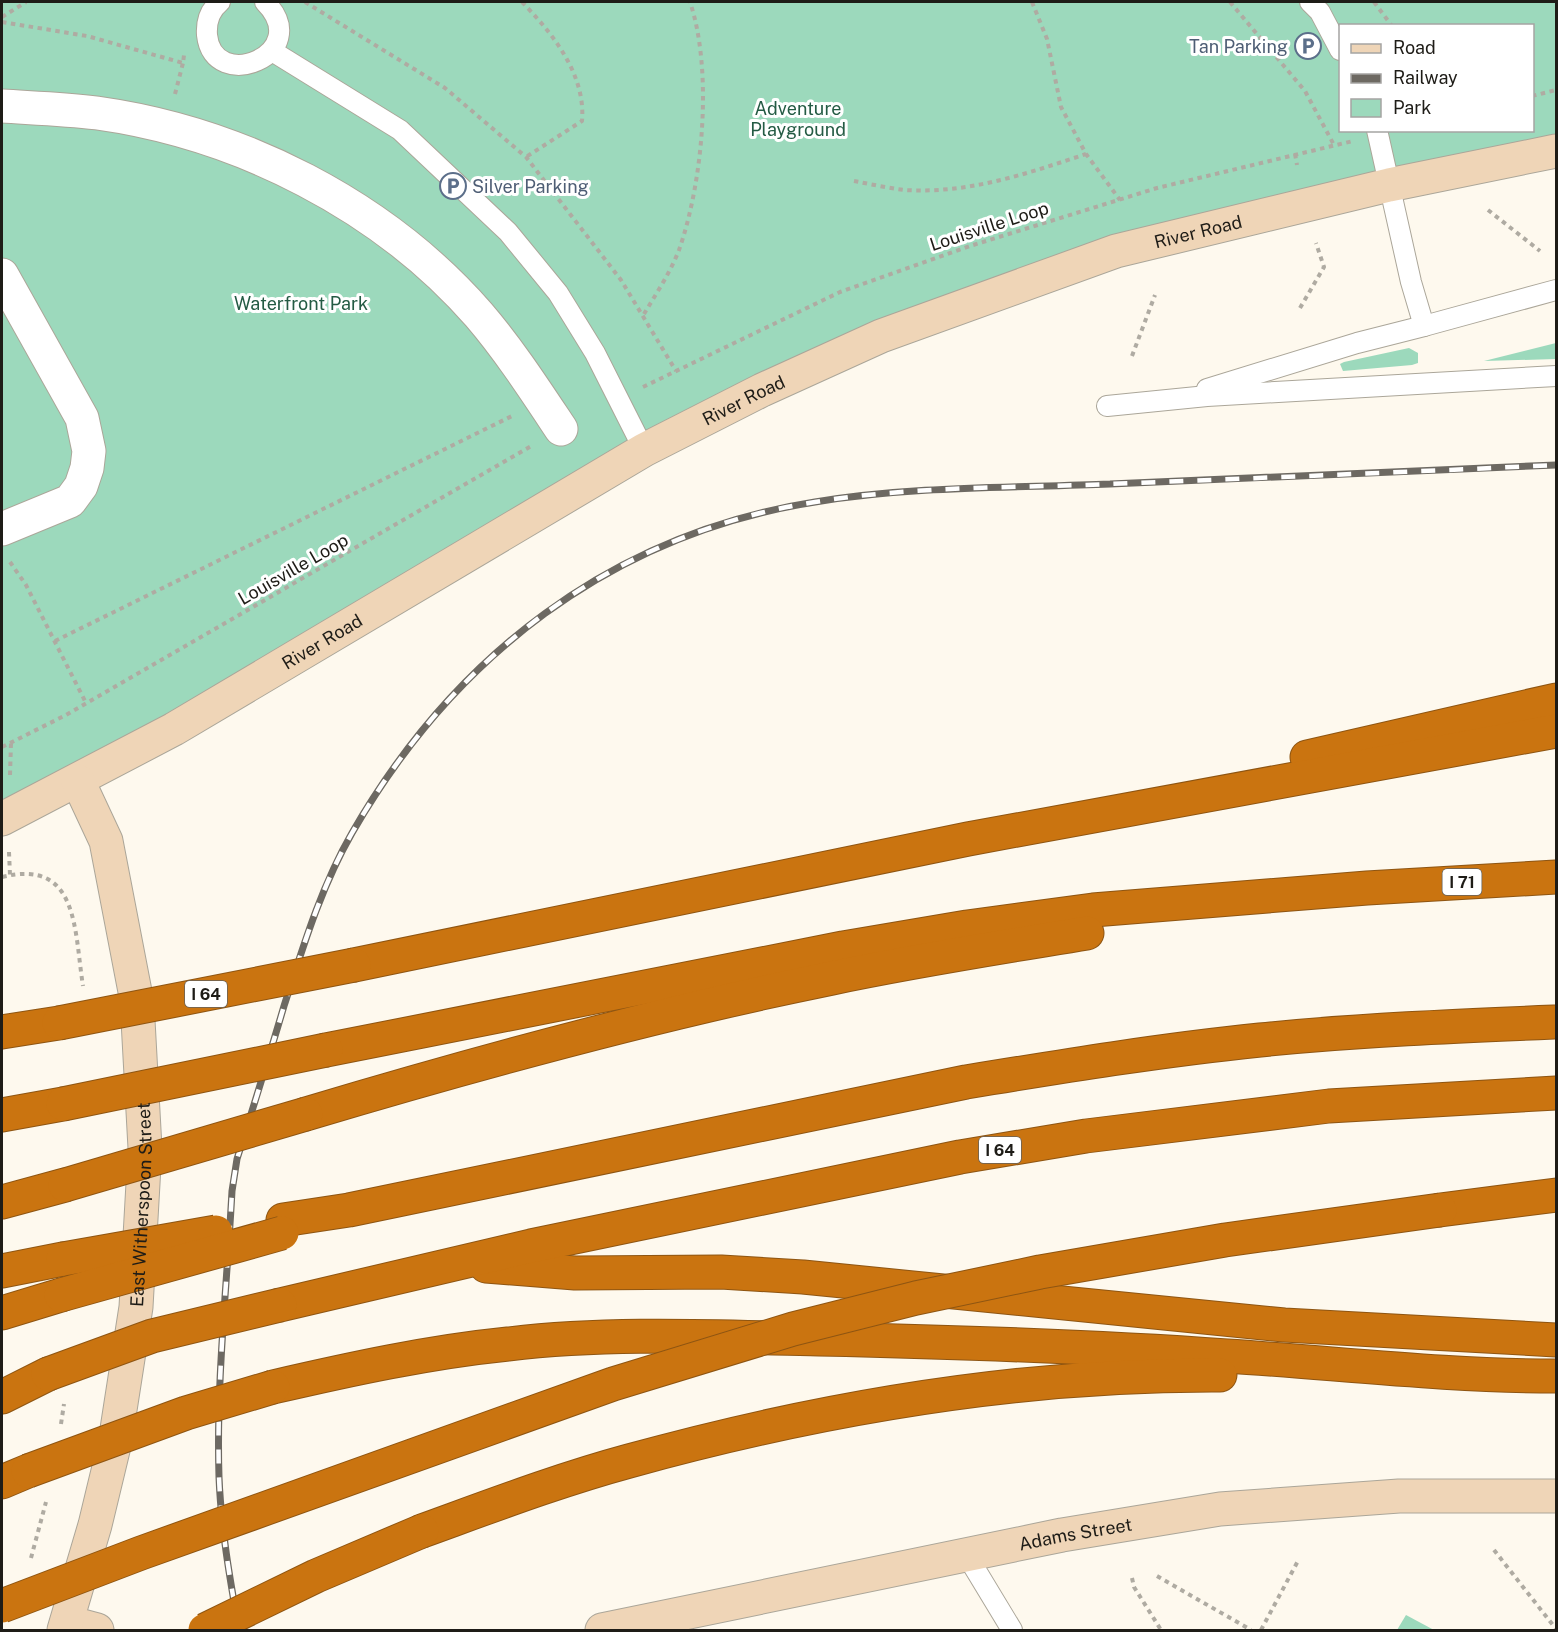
<svg xmlns="http://www.w3.org/2000/svg" width="1558" height="1632" viewBox="0 0 1558 1632" font-family="'Public Sans',sans-serif">
<rect width="100%" height="100%" fill="#fef9ee"/>
<g fill="#9cd9bc" fill-rule="evenodd">
<path d="M2,2H1556V146L1116,251L881,336L2,809ZM1340,26H1532V130H1340Z"/>
<polygon points="1556,343 1556,359 1484,361"/>
<polygon points="1409,348 1418,353 1418,363 1412,365 1343,371 1340,364 1344,362"/>
<polygon points="1406,1615 1434,1630 1397,1630"/>
</g>
<g fill="none" stroke-linecap="round" stroke-linejoin="round">
<defs>
<g id="lane">
<path d="M220,2C210,10 206,21 207,35C213,95 316,54 265,2"/>
<polyline points="1310,2 1320,12 1340,50"/>
<polyline points="272,51 400,130 508,232 558,293 595,353 644,450"/>
<polyline points="1377,130 1411,282 1424,326 1556,290"/>
<polyline points="1207,389 1357,343 1424,326"/>
<polyline points="1107,406 1207,396 1556,376"/>
<polyline points="966,1554 1012,1630"/>
</g>
<g id="street">
<path d="M2,106C33,108 65,109 97,113C240,133 383,205 479,315C509,350 535,390 561,429"/>
<polyline points="2,275 82,418 89,451 87,468 81,486 70,501 2,529"/>
</g>
<g id="secondary">
<path id="s1" d="M2,819L174,729L644,450L762,390L881,336L1116,251L1389,185L1556,151"/>
<polyline points="67,1622 97,1630"/>
<path id="s2" d="M64,1630L95,1525L115,1442L136,1307L145,1148L137,1002L106,841L78,781"/>
<path id="s3" d="M602,1630L1062,1535L1220,1509L1399,1496H1556"/>
</g>
<g id="highway">
<polyline points="1307,757 1556,700"/>
<polyline points="354,965 968,839 1556,731"/>
<polyline points="2,1032 59,1023"/>
<polyline points="326,1050 843,948 967,927 1093,910 1367,888 1556,877"/>
<path d="M306,1114C480,1062 655,1014 832,978C917,960 1002,947 1087,933"/>
<polyline points="2,1115 63,1104"/>
<polyline points="2,1202 65,1185"/>
<polyline points="1440,1210 1556,1195"/>
<path d="M283,1220L349,1210L966,1082C1064,1066 1162,1050 1260,1040C1359,1030 1458,1026 1556,1022"/>
<polyline points="486,1266 575,1273 721,1272 803,1277 1284,1325 1556,1340"/>
<polyline points="2,1271 63,1259"/>
<polyline points="280,1305 531,1246 960,1157 1086,1136 1329,1106 1556,1093"/>
<polyline points="2,1313 61,1295"/>
<path d="M273,1387C351,1369 429,1352 508,1344C611,1332 716,1337 819,1339C955,1342 1091,1346 1227,1356C1337,1363 1446,1376 1556,1376"/>
<polyline points="2,1397 48,1374"/>
<polyline points="2,1482 28,1471"/>
<path d="M422,1531C491,1506 559,1480 629,1461C821,1408 1020,1374 1220,1375"/>
</g>
</defs>
<use href="#lane" stroke="#aba699" stroke-width="22"/>
<use href="#street" stroke="#aba699" stroke-width="35"/>
<use href="#secondary" stroke="#aba699" stroke-width="35"/>
<use href="#highway" stroke="#8e5512" stroke-width="35"/>
<g stroke="#afaba2" stroke-width="4" stroke-dasharray="4.5 4.5" stroke-linecap="butt">
<polyline points="305,2 445,88 526,157 621,280 676,371"/>
<path d="M522,2C552,33 586,74 582,121L526,157"/>
<polyline points="1032,2 1047,39 1061,107 1086,154 1120,200"/>
<polyline points="1230,2 1305,91 1334,145"/>
<polyline points="1374,2 1392,26"/>
<polyline points="2,17 26,2"/>
<polyline points="2,22 87,36 183,63 184,55"/>
<polyline points="175,94 183,63"/>
<polyline points="1532,96 1556,90"/>
<polyline points="1295,154 1297,165"/>
<path d="M854,181C870,184 888,188 904,190C968,194 1026,174 1086,154"/>
<polyline points="1488,210 1540,251"/>
<polyline points="1300,308 1324,267 1316,243"/>
<path d="M644,314C656,294 670,273 679,250C703,182 713,70 690,2"/>
<polyline points="1132,356 1155,295"/>
<polyline points="643,387 840,292 970,246 1157,188 1353,141"/>
<polyline points="10,562 26,585 86,703"/>
<polyline points="55,641 512,416"/>
<polyline points="2,747 66,715 533,445"/>
<polyline points="10,775 11,743"/>
<polyline points="9,852 10,875"/>
<path d="M2,877C79,858 74,930 83,986"/>
<polyline points="61,1424 64,1404"/>
<polyline points="1494,1550 1556,1629"/>
<polyline points="31,1558 46,1502"/>
<polyline points="1157,1576 1251,1630"/>
<polyline points="1132,1578 1134,1587 1161,1630"/>
<polyline points="1261,1630 1299,1559"/>
</g>
<use href="#lane" stroke="#fff" stroke-width="20"/>
<use href="#street" stroke="#fff" stroke-width="33"/>
<use href="#secondary" stroke="#efd5b7" stroke-width="33"/>
<use href="#highway" stroke="#ca7410" stroke-width="33"/>
<defs>
<path id="rail" d="M239,1630C230,1580 221,1528 219,1477C216,1384 227,1285 232,1191L237,1159C253,1108 269,1057 284,1006C303,947 321,887 352,833C453,657 611,534 815,502C912,486 1012,488 1110,484C1259,478 1408,472 1556,465"/>
</defs>
<use href="#rail" stroke="#6d6962" stroke-width="7"/>
<use href="#rail" stroke="#fff" stroke-width="4.5" stroke-dasharray="14" stroke-linecap="butt"/>
<defs>
<g id="highway-bridge">
<polyline points="59,1023 354,965"/>
<polyline points="63,1104 326,1050"/>
<polyline points="65,1185 306,1114"/>
<polyline points="63,1259 216,1232"/>
<polyline points="61,1295 282,1233"/>
<polyline points="48,1374 152,1336 280,1305"/>
<polyline points="28,1471 186,1413 273,1387"/>
<polyline points="2,1606 141,1553 613,1384 793,1329 916,1298 1040,1272 1225,1240 1440,1210"/>
<polyline points="205,1630 316,1576 422,1531"/>
</g>
</defs>
<use href="#highway-bridge" stroke="#8e5512" stroke-width="35" stroke-linecap="butt"/>
<use href="#highway-bridge" stroke="#ca7410" stroke-width="33"/>
</g>
<defs>
<symbol id="parking-ring" viewBox="-11 -11 22 22"><circle r="9.5" fill="#fff" stroke="#5c6f8a" stroke-width="1.5"/><path d="M-3.5-5.5H1a3.5 3.5 0 0 1 0 7H-1V5.5H-3.5ZM-1-3.4V-.6H.8a1.4 1.4 0 0 0 0-2.8Z" fill="#5c6f8a"/></symbol>
</defs>
<g fill-rule="evenodd">
<use href="#parking-ring" x="1293" y="31" width="30" height="30"/>
<use href="#parking-ring" x="438" y="171" width="30" height="30"/>
</g>
<g text-anchor="middle" dominant-baseline="central" stroke-width="6" stroke-linejoin="round" paint-order="stroke">
<g fill="#fff" stroke="#62605d" stroke-width="1.5">
<rect x="1442.5" y="869" width="39" height="26" rx="4.5"/>
<rect x="185" y="981" width="42" height="26" rx="4.5"/>
<rect x="979" y="1137" width="42" height="26" rx="4.5"/>
</g>
<g font-size="16" font-weight="bold" fill="#1e1c17">
<text x="1462" y="882">I 71</text>
<text x="206" y="994">I 64</text>
<text x="1000" y="1150">I 64</text>
</g>
<g font-size="18" fill="#4e5e75" stroke="#fff" text-anchor="end">
<text x="1288" y="46">Tan Parking</text>
<text x="472" y="186" text-anchor="start">Silver Parking</text>
</g>
<g font-size="18" fill="#245b44" stroke="#fff">
<text x="798" y="108">Adventure<tspan x="798" dy="21">Playground</tspan></text>
<text x="301" y="303">Waterfront Park</text>
</g>
<g font-size="18" fill="#1e1c17" stroke="#fff">
<text transform="translate(989 226) rotate(-18)">Louisville Loop</text>
<text stroke="none"><textPath href="#s1" startOffset="1338">River Road</textPath></text>
<text stroke="none"><textPath href="#s1" startOffset="852">River Road</textPath></text>
<text transform="translate(293 569) rotate(-30)">Louisville Loop</text>
<text stroke="none"><textPath href="#s1" startOffset="366">River Road</textPath></text>
<text stroke="none"><textPath href="#s2" startOffset="434">East Witherspoon Street</textPath></text>
<text stroke="none"><textPath href="#s3" startOffset="483">Adams Street</textPath></text>
</g>
</g>
<rect width="1558" height="1632" fill="none" stroke="#1e1c17" stroke-width="6"/>
<rect x="1339" y="24" width="195" height="108" fill="#ffffff" stroke="#a5a4a2" stroke-width="1.5"/>
<rect x="1351" y="44" width="30" height="9" fill="#efd5b7" stroke="#a5a4a2" stroke-width="1.5"/>
<text x="1393" y="54" font-size="18" fill="#1e1c17">Road</text>
<rect x="1351" y="74" width="30" height="9" fill="#6d6962" stroke="#a5a4a2" stroke-width="1.5"/>
<text x="1393" y="84" font-size="18" fill="#1e1c17">Railway</text>
<rect x="1351" y="99" width="30" height="18" fill="#9cd9bc" stroke="#a5a4a2" stroke-width="1.5"/>
<text x="1393" y="114" font-size="18" fill="#1e1c17">Park</text>
</svg>
